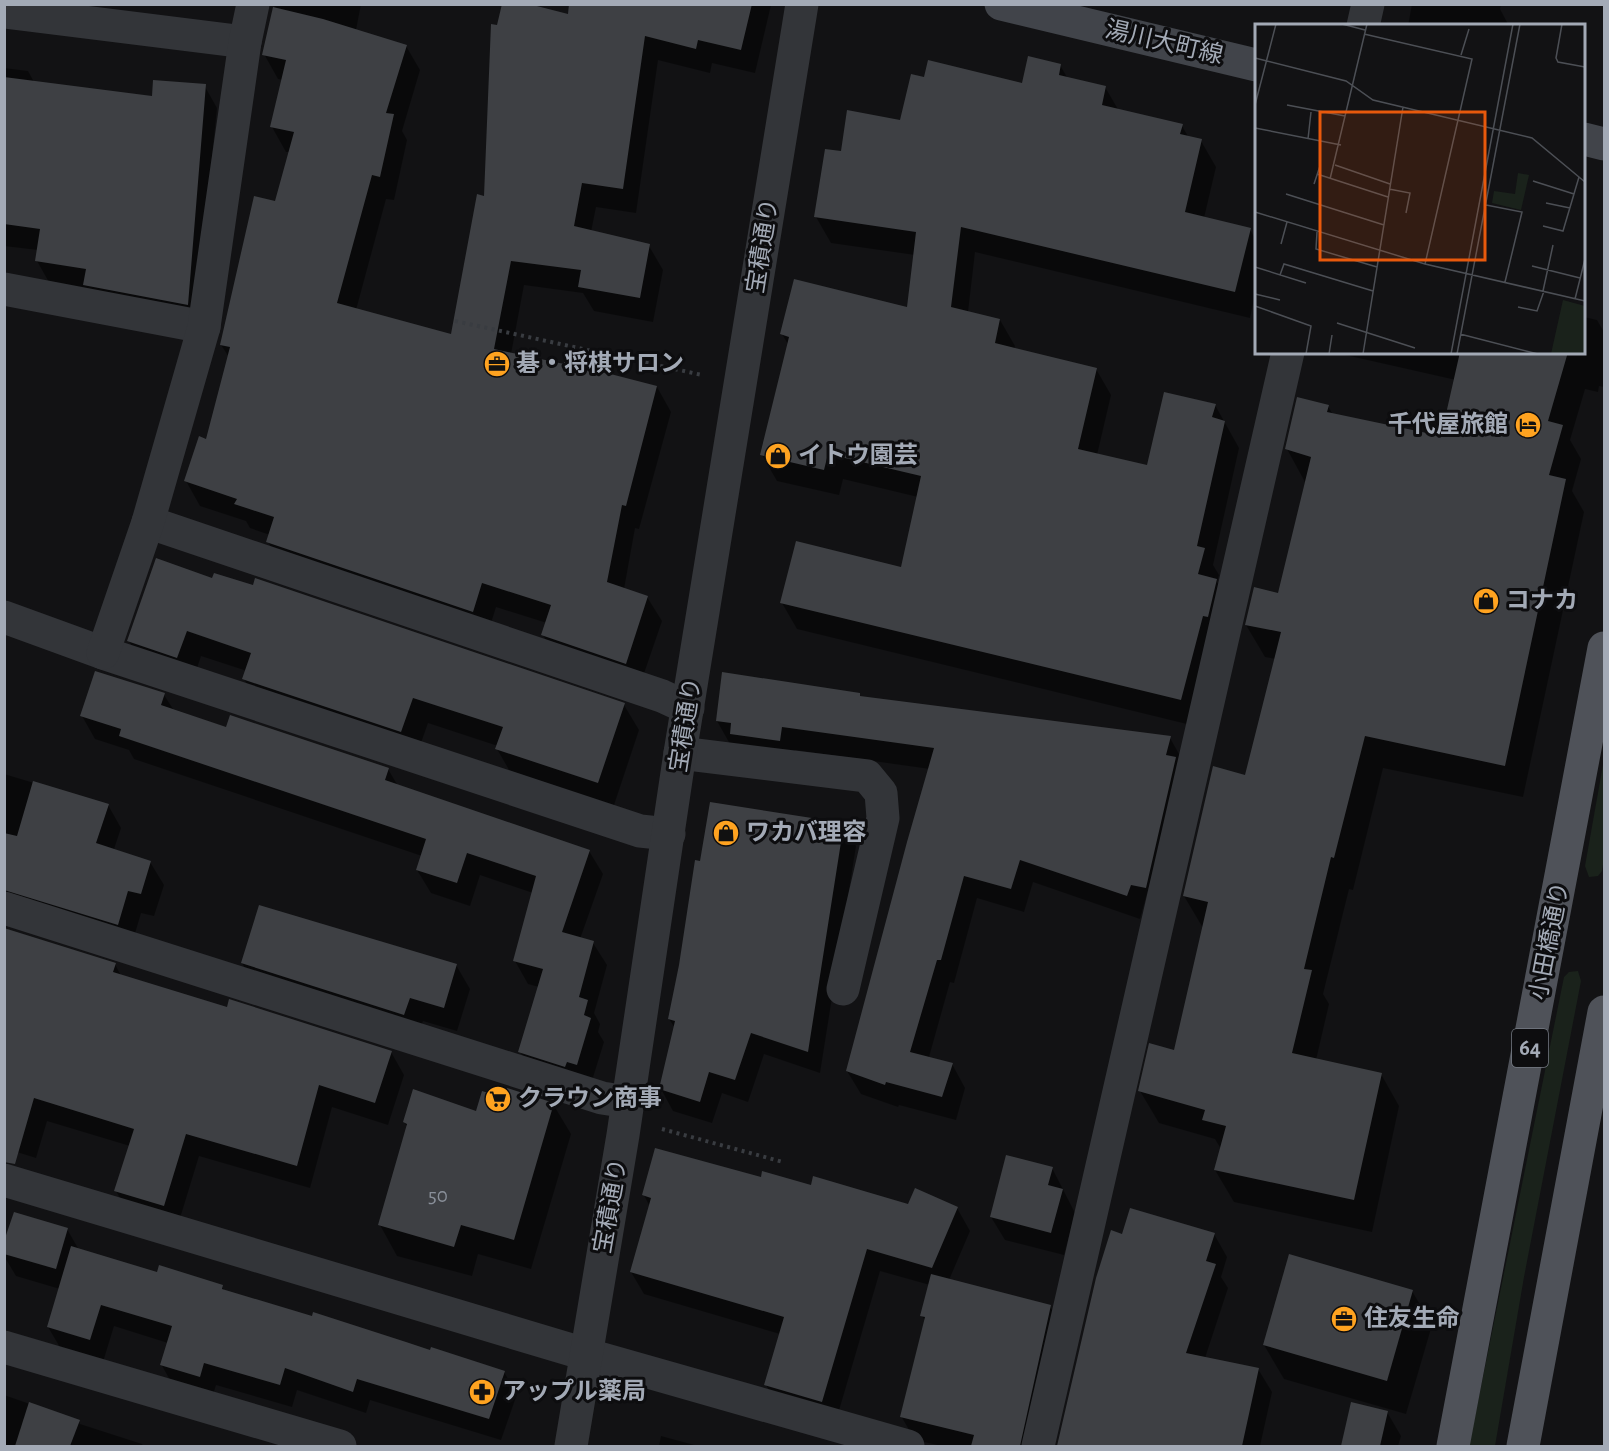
<svg xmlns="http://www.w3.org/2000/svg" width="1609" height="1451" viewBox="0 0 1609 1451" font-family="'Alegreya Sans','Noto Sans JP',sans-serif">
<rect width="100%" height="100%" fill="#121214"/>
<g fill="#1a221b">
<polygon points="1604,759 1604,859 1602,871 1598,876 1589,877 1585,866"/>
<polygon points="1578,971 1581,981 1524,1277 1495,1446 1469,1446 1564,977 1569,972"/>
</g>
<g fill="#0007">
<polygon points="275,4 361,4 356,30 406,46 420,70 402,131 407,140 394,200 386,199 356,310 452,336 486,198 577,18 579,4 771,5 755,73 712,63 710,73 658,60 636,213 596,207 591,232 649,246 663,270 653,322 594,311 583,293 524,285 511,354 657,387 671,412 639,529 635,528 624,589 647,597 662,621 639,688 557,660 543,635 547,623 496,607 487,636 282,566 268,542 270,535 250,528 246,521 200,506 186,481 207,441 229,357 221,345 276,203 290,152 286,152 272,127 283,80 278,79 264,54"/>
<polygon points="1412,4 1501,4 1500,9 1509,26 1408,26"/>
<polygon points="1060,65 1068,79 1105,87 1119,111 1182,126 1189,138 1201,141 1216,167 1204,218 1250,229 1256,241 1256,290 1250,318 975,252 968,312 1000,320 1015,346 1014,349 1096,369 1111,395 1097,455 1148,466 1215,405 1239,448 1213,565 1219,575 1217,582 1231,606 1195,726 797,629 782,603 902,569 918,497 843,479 839,495 777,481 762,455 789,346 782,334 908,309 915,255 831,243 816,217 843,153 901,121 925,78 1024,84"/>
<polygon points="4,68 28,71 34,82 154,97 204,85 217,108 209,187 201,327 50,284 37,261 38,250 4,246"/>
<polygon points="1584,317 1597,320 1604,332 1604,387 1599,386 1598,392 1585,389 1570,440 1581,459 1572,491 1584,512 1523,797 1383,768 1353,890 1349,889 1323,994 1329,1004 1316,1060 1381,1074 1399,1106 1372,1232 1234,1202 1215,1170 1221,1149 1215,1139 1159,1123 1140,1091 1175,1052 1203,928 1184,896 1246,776 1276,659 1265,657 1246,625 1279,595 1305,482 1287,449 1328,406 1333,415 1442,438 1456,380 1341,354 1340,352 1584,352"/>
<polygon points="213,580 624,705 639,730 613,808 512,775 497,749 498,746 428,723 416,757 259,705 244,679 247,671 201,656 192,683 143,667 129,641"/>
<polygon points="859,694 861,697 1170,738 1183,761 1140,919 1033,882 1024,912 977,898 954,983 950,982 929,1057 952,1064 965,1088 956,1120 899,1105 898,1107 861,1094 847,1071 930,769 795,750 793,764 730,744 717,721"/>
<polygon points="164,695 173,709 227,728 388,769 398,786 589,851 603,874 580,939 593,943 607,965 594,1013 600,1024 598,1032 604,1042 590,1087 533,1074 520,1051 539,987 528,984 515,961 533,893 480,875 470,906 431,893 417,870 422,856 134,759 129,750 95,739 82,716"/>
<polygon points="4,774 108,805 121,828 114,849 150,862 164,885 154,916 141,913 131,947 4,917"/>
<polygon points="843,824 856,846 820,1073 764,1054 748,1102 722,1093 712,1123 673,1111 661,1089 675,1028 669,1019 701,862"/>
<polygon points="4,929 115,964 121,976 228,1009 391,1052 404,1075 388,1125 332,1107 310,1188 199,1156 177,1228 129,1214 116,1191 130,1146 47,1121 36,1158 4,1148"/>
<polygon points="242,963 456,965 470,989 457,1031 423,1021 417,1038 256,987"/>
<polygon points="505,1100 553,1104 571,1134 531,1269 478,1254 472,1276 397,1256 380,1225 408,1128 404,1122 477,1113"/>
<polygon points="1052,1168 1075,1213 1064,1255 1005,1240 991,1217"/>
<polygon points="762,1179 909,1206 957,1208 970,1231 949,1280 1050,1306 1063,1330 1037,1446 942,1446 915,1440 901,1416 926,1322 922,1316 930,1285 880,1271 835,1424 779,1408 766,1385 780,1334 644,1294 631,1272 650,1207 644,1195"/>
<polygon points="67,1229 79,1250 158,1274 222,1286 225,1292 504,1372 517,1394 501,1440 370,1400 366,1413 297,1390 292,1407 216,1385 212,1398 174,1387 161,1364 168,1343 114,1326 103,1362 61,1349 48,1327 60,1289 16,1276 4,1256 4,1246"/>
<polygon points="1214,1234 1227,1257 1221,1277 1228,1288 1205,1358 1258,1369 1272,1392 1260,1446 1059,1446 1097,1278 1123,1236"/>
<polygon points="1412,1291 1432,1325 1406,1414 1284,1379 1264,1345"/>
<polygon points="4,1395 79,1421 80,1424 142,1444 143,1446 4,1446"/>
<polygon points="1353,1404 1387,1412 1401,1436 1398,1446 1342,1446"/>
<polygon points="661,1436 698,1446 659,1446"/>
</g>
<g fill="#3e4044">
<polygon points="502,4 529,4 568,14 569,4 752,4 741,50 698,40 696,49 645,36 623,189 582,183 574,226 650,244 640,298 578,287 581,270 511,261 494,349 564,364 564,362 657,386 626,506 622,505 607,582 648,596 626,664 541,635 551,605 482,583 473,612 266,542 274,517 234,504 237,499 184,481 199,436 206,439 230,347 220,345 254,196 275,201 294,132 270,127 286,60 262,55 273,7 323,19 407,45 386,113 394,114 380,177 372,175 337,303 451,334 477,194 484,196 491,24 497,25"/>
<polygon points="1028,56 1061,64 1059,75 1106,86 1102,105 1183,124 1180,134 1202,139 1185,212 1251,228 1235,292 961,227 951,307 1000,319 995,343 1097,368 1078,449 1147,465 1164,392 1216,404 1212,417 1225,421 1197,546 1205,548 1198,574 1217,579 1208,617 1203,616 1181,700 780,603 796,541 901,567 921,476 828,454 824,470 760,455 789,337 780,334 794,279 907,307 916,232 814,217 825,149 841,151 847,110 900,120 911,74 924,77 928,60 1022,83"/>
<polygon points="4,77 152,96 153,80 206,84 188,305 83,285 86,269 35,261 40,229 4,224"/>
<polygon points="1460,352 1568,352 1548,421 1563,425 1549,475 1566,479 1505,766 1365,736 1334,858 1331,857 1304,969 1312,970 1292,1053 1382,1073 1354,1200 1214,1170 1226,1126 1202,1120 1205,1110 1138,1091 1149,1043 1174,1050 1208,902 1183,896 1213,766 1245,775 1281,632 1245,625 1254,587 1278,593 1311,457 1285,449 1297,397 1329,405 1327,412 1441,436"/>
<polygon points="156,558 212,578 214,573 253,585 255,578 625,703 598,783 495,749 503,727 413,698 401,732 242,679 251,653 187,631 177,658 127,641"/>
<polygon points="95,671 165,693 161,705 226,727 230,715 389,768 385,780 590,850 562,932 594,941 579,997 588,1000 584,1015 591,1018 577,1065 567,1062 565,1067 518,1052 543,969 513,961 536,876 467,853 457,883 416,870 426,839 119,736 121,729 80,716"/>
<polygon points="722,672 860,693 860,696 1171,736 1166,755 1176,757 1146,888 1131,885 1127,896 1020,860 1011,889 964,876 941,960 937,960 910,1052 953,1063 942,1097 886,1082 885,1085 846,1071 907,842 934,748 782,727 780,741 730,734 731,723 716,721"/>
<polygon points="33,781 109,804 96,843 151,861 141,894 128,891 118,925 4,890 4,833 17,836"/>
<polygon points="710,802 844,823 808,1052 751,1033 735,1080 709,1072 700,1102 659,1089 675,1021 668,1019 679,965 695,860 700,861"/>
<polygon points="259,905 457,964 444,1008 410,998 404,1015 241,963"/>
<polygon points="4,928 116,963 113,972 227,1007 229,999 392,1051 375,1103 319,1085 297,1166 186,1134 164,1206 114,1191 134,1129 34,1098 15,1164 4,1162"/>
<polygon points="507,1088 554,1103 514,1240 461,1225 454,1247 378,1225 407,1124 403,1122 413,1089 476,1111 482,1091 504,1098"/>
<polygon points="655,1148 761,1177 762,1171 811,1185 813,1176 908,1204 915,1188 958,1207 932,1268 867,1249 822,1402 764,1385 784,1317 630,1272 651,1198 642,1195"/>
<polygon points="1006,1155 1053,1167 1048,1185 1063,1189 1051,1233 990,1217"/>
<polygon points="1130,1208 1215,1233 1206,1261 1216,1264 1186,1353 1259,1368 1242,1446 1057,1446 1096,1278 1111,1230 1122,1234"/>
<polygon points="14,1212 68,1228 56,1269 4,1254 4,1241"/>
<polygon points="71,1246 157,1272 159,1265 223,1285 222,1289 312,1316 313,1312 406,1342 430,1350 431,1347 505,1371 489,1419 357,1379 353,1392 285,1368 280,1385 204,1363 200,1377 160,1365 172,1326 101,1305 90,1340 47,1327"/>
<polygon points="1289,1254 1413,1290 1387,1381 1263,1345"/>
<polygon points="931,1274 1051,1305 1020,1446 971,1446 974,1435 900,1417 925,1317 920,1316"/>
<polygon points="29,1402 80,1420 70,1446 15,1446"/>
<polygon points="1351,1402 1388,1411 1380,1446 1341,1446"/>
</g>
<g fill="none" stroke-linecap="round" stroke-linejoin="round">
<g stroke="#393c41" stroke-width="4" stroke-dasharray="3 4.5" stroke-linecap="butt">
<polyline points="455,321 702,375"/>
<polyline points="662,1129 783,1162"/>
</g>
<g stroke="#333539" stroke-width="33">
<polyline points="4,12 245,42"/>
<polyline points="1363,26 1368,4"/>
<polyline points="4,289 204,327"/>
<polyline points="148,522 662,696 688,708"/>
<polyline points="4,617 103,653 640,831 669,834"/>
<polyline points="103,653 148,522 204,327 245,42 253,4"/>
<polyline points="680,753 867,776 881,793 883,818 843,989"/>
<polyline points="4,908 602,1098 628,1102"/>
<polyline points="4,1180 585,1354 908,1446"/>
<polyline points="4,1347 340,1446"/>
<polyline points="571,1446 623,1135 680,753 802,4"/>
<polyline points="1038,1446 1288,352"/>
</g>
<g stroke="#41444a" stroke-width="33">
<polyline points="1001,4 1256,65"/>
<polyline points="1584,139 1604,144"/>
</g>
<g stroke="#4f5259" stroke-width="33">
<polyline points="1453,1446 1604,648"/>
<polyline points="1523,1446 1604,1012"/>
</g>
</g>
<defs>
<symbol id="office-disc" viewBox="-11 -11 22 22"><circle r="9.5" fill="#ffa320" stroke="#0d0d0f"/><path d="M-6-3h4V-5.5h4V-3h4V5H-6ZM-1-4.5V-3h2v-1.5ZM-6 0V1H6V0Z" fill="#111"/></symbol>
<symbol id="hotel-disc" viewBox="-11 -11 22 22"><circle r="9.5" fill="#ffa320" stroke="#0d0d0f"/><path d="M-6-4.5h1.5V1H6V5H4.5V3h-9V5H-6ZM-4 0a1.8 1.8 0 1 1 3.6 0ZM.5 0V-2.5h3Q6-2.5 6 0Z" fill="#111"/></symbol>
<symbol id="shop-disc" viewBox="-11 -11 22 22"><circle r="9.5" fill="#ffa320" stroke="#0d0d0f"/><path d="M-5-2.5h2.3a2.7 3.5 0 0 1 5.4 0H5L5.5 6h-11ZM-1.5-2.5h3a1.5 2.3 0 0 0-3 0Z" fill="#111"/></symbol>
<symbol id="supermarket-disc" viewBox="-11 -11 22 22"><circle r="9.5" fill="#ffa320" stroke="#0d0d0f"/><path d="M-6-5.5h2.5l.6 2H6L4.5 2H-2.5L-4.4-4H-6ZM-1.5 3.2a1.3 1.3 0 1 0 .1 0ZM3 3.2a1.3 1.3 0 1 0 .1 0Z" fill="#111"/></symbol>
<symbol id="pharmacy-disc" viewBox="-11 -11 22 22"><circle r="9.5" fill="#ffa320" stroke="#0d0d0f"/><path d="M-2-6h4v4h4v4h-4v4h-4v-4h-4v-4h4Z" fill="#111"/></symbol>
</defs>
<g fill-rule="evenodd">
<use href="#office-disc" x="482" y="349" width="30" height="30"/>
<use href="#hotel-disc" x="1513" y="410" width="30" height="30"/>
<use href="#shop-disc" x="763" y="441" width="30" height="30"/>
<use href="#shop-disc" x="1471" y="586" width="30" height="30"/>
<use href="#shop-disc" x="711" y="818" width="30" height="30"/>
<use href="#supermarket-disc" x="483" y="1084" width="30" height="30"/>
<use href="#office-disc" x="1329" y="1304" width="30" height="30"/>
<use href="#pharmacy-disc" x="467" y="1377" width="30" height="30"/>
</g>
<g text-anchor="middle" dominant-baseline="central" stroke-width="6" stroke-linejoin="round" paint-order="stroke">
<g font-size="21" fill="#8a909a">
<text x="438" y="1195">50</text>
</g>
<rect fill="#0d0d0f" stroke="#767b84" stroke-width="1.5" x="1512" y="1029" width="36" height="38" rx="4.5"/>
<g font-size="22" font-weight="bold" fill="#a3aab6">
<text x="1530" y="1048">64</text>
</g>
<g font-size="24" fill="#a3aab6" stroke="#0d0d0f">
<text transform="translate(1164 43) rotate(13)">湯川大町線</text>
<text transform="translate(763 246) rotate(-81)">宝積通り</text>
<text transform="translate(686 725) rotate(-81)">宝積通り</text>
<text transform="translate(1550 941) rotate(-79)">小田橋通り</text>
<text transform="translate(611 1206) rotate(-80)">宝積通り</text>
</g>
<g font-size="24" font-weight="bold" fill="#a3aab6" stroke="#0d0d0f" text-anchor="start">
<text x="516" y="364">碁・将棋サロン</text>
<text x="1508" y="425" text-anchor="end">千代屋旅館</text>
<text x="798" y="456">イトウ園芸</text>
<text x="1506" y="601">コナカ</text>
<text x="746" y="833">ワカバ理容</text>
<text x="518" y="1099">クラウン商事</text>
<text x="1364" y="1319">住友生命</text>
<text x="502" y="1392">アップル薬局</text>
</g>
</g>
<g transform="translate(1255 24)">
<rect width="330" height="330" fill="#121214"/>
<path d="M263,149L274,151L266,186L237,179L239,167L260,170ZM308,276L330,282V330H296Z" fill="#1a221b"/>
<path fill="none" stroke="#4c4f55" stroke-width="1.5" d="M87,0L110,6M307,0L301,34L303,38L330,43M109,10L217,35L170,240M206,31L214,5M0,34L91,57L118,76L277,114L330,158M0,81L21,0M32,81L90,92M0,104L86,121M53,115L56,88M80,141L135,160M62,150L133,173M75,155L112,0M278,157L319,170M59,160L65,142M134,165L155,169L151,189M31,170L129,201M291,179L315,184M231,181L267,188L250,258M0,188L170,240L330,277M288,202L308,207L324,153M62,208L61,225L122,243M26,220L32,198M277,242L325,254M0,243L51,259M25,251L29,240L118,267M288,267L298,221M0,270L25,276M320,275L330,235M0,282L56,302L51,330M263,283L282,287L289,267M82,299L160,324M205,310L283,330M74,330L77,311M108,330L148,83M196,330L258,0M202,330L265,0"/>
<path fill="#e8590c" fill-opacity="0.15" stroke="#e8590c" stroke-width="3" d="M65,88H230V236H65Z"/>
<rect width="330" height="330" fill="none" stroke="#a3aab6" stroke-width="3"/>
</g>
<rect width="1609" height="1451" fill="none" stroke="#a3aab6" stroke-width="12"/>
</svg>
